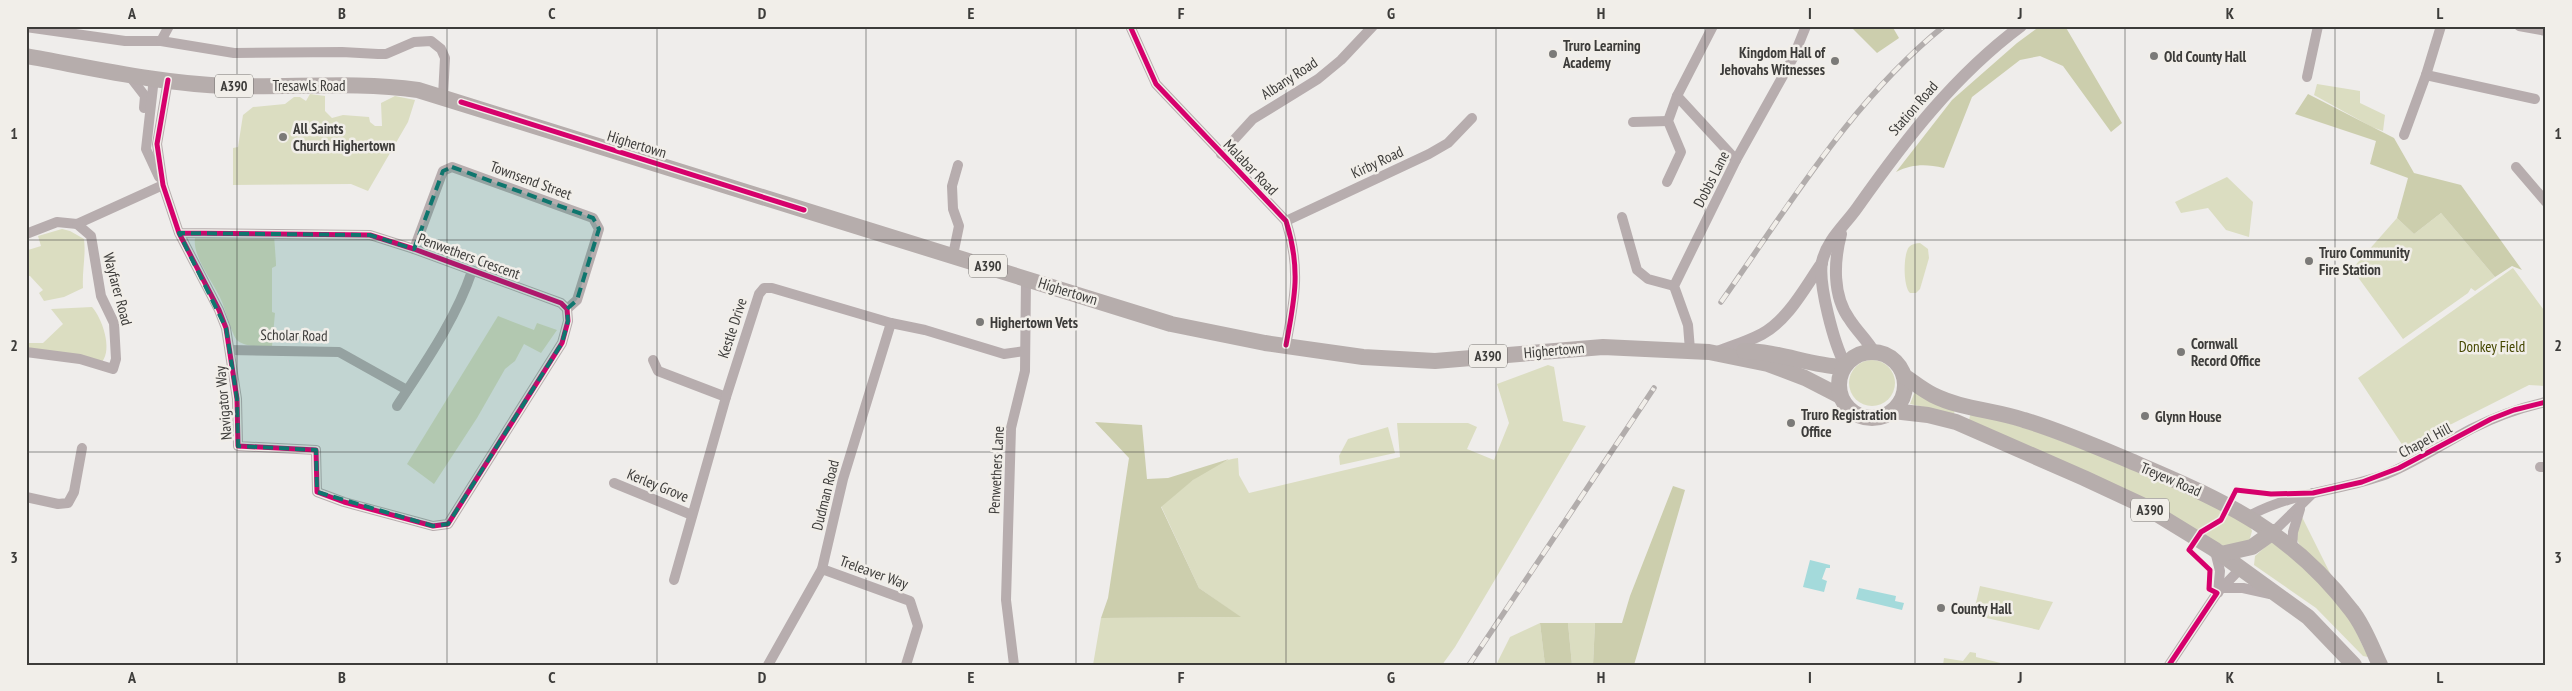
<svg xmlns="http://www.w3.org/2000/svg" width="2572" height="691" viewBox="0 0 2572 691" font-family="'PT Sans Narrow',sans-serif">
<rect width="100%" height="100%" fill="#efedeb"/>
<g fill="#dbddc1">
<polygon points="2317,84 2360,91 2360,103 2385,115 2383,131 2372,127 2314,95"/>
<polygon points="310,94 325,96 325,111 332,118 343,115 369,117 370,122 375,126 382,126 381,103 395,96 415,100 408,122 368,191 351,184 233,185 233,148 238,147 243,115 253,107 285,104 294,97 300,97 306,101"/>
<polygon points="2227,177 2253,202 2249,237 2226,230 2208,208 2181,213 2175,202"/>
<polygon points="2441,213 2495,277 2475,291 2471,288 2468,293 2403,339 2352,269 2397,218 2414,234"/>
<path d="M62,229L70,231L84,239C86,256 82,270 83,288L64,297L44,301L39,293L43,290L30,276H26V247L28,250L41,246L38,236Z"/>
<path d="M274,235L276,263V266L272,268V312L275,313L272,346C263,347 246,347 238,341C233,338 225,309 222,302C215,284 192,257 195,238Z"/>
<path d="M1920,243L1928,249L1929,258L1920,289L1916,293H1910C1903,287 1903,254 1909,247C1912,244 1916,243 1920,243Z"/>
<polygon points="2513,268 2546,313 2546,386 2529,385 2410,445 2403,446 2358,378"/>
<path d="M92,307C102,318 113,349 102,362L26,347V343H43L63,324L51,309Z"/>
<polygon points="498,316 534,330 537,323 557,330 541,353 524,344 515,361 505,369 477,418 434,484 407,464"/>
<circle cx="1872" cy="383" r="23"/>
<path d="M1548,365L1554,367L1563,421L1586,426L1455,647L1442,665H1093L1101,618L1240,617L1199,588L1161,506C1181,490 1212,460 1238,458L1239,475L1249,493L1400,457L1397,423H1468L1477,427L1467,449L1494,460L1509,423L1497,384Z"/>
<polygon points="1915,391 1955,409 1954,414 1910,404"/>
<polygon points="1971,412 2038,432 2173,484 2250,526 2252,531 2249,542 2224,546 1969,420"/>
<polygon points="1388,427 1395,453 1340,465 1339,456 1348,439"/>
<polygon points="2301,515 2333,579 2299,544 2296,537"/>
<polygon points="2273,540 2302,561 2351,621 2368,657 2363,656 2316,608 2254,565 2255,556"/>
<polygon points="1980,586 2053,602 2039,630 1973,615"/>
<polygon points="1540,623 1545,665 1496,665 1510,637"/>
<polygon points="1568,623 1595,623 1593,665 1572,665"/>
<polygon points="1970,652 1976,653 1976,657 2009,665 1943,665 1944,658 1963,661"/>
</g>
<g fill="#cccead">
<polygon points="1850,26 1892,26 1899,38 1877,53"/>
<path d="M2040,26H2065L2122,123L2111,132L2063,66L2040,56L2020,60L1972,97L1944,168C1925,164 1913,164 1896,172L1952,100L2017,43Z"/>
<polygon points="2308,94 2394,138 2414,173 2461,185 2522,270 2512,266 2495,277 2441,213 2414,234 2397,218 2408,178 2370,164 2376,141 2295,114"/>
<polygon points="1095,422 1142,425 1147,479 1168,478 1229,459 1193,480 1161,507 1199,588 1241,617 1101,618 1108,598 1129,458"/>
<polygon points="1673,486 1685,490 1634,665 1593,665 1595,623 1622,623 1630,596"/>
<polygon points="1540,623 1568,623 1572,665 1545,665"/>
</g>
<g fill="#a4dadb">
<polygon points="1810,560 1830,565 1830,568 1826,568 1822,579 1827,581 1824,592 1803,587"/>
<polygon points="1859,588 1896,596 1895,601 1904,603 1902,610 1856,599"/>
</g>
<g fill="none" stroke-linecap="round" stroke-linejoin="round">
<g stroke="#b7adae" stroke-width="10">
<path d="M1130,26L1156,84L1286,221C1301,268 1295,298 1286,345"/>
<polyline points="1713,26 1677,96 1736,160"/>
<polyline points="2519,26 2546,31"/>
<polyline points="26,27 125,41 161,41 234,53 342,52 378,54 386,54 414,42 431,41 441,49 445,58 443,96"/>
<polyline points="161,41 169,26"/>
<polyline points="128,74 145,96 144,108"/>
<polyline points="2426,75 2535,99"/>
<polyline points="2307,77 2318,26"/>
<polyline points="154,78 146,149 159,177"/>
<polyline points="168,80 157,144 163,185 179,233 219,310 226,328 237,399 238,446 316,450 317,492 344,502 433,526 448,524 562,343 568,321 567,309 561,303 414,249 370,235 179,233"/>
<polyline points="1633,122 1668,121"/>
<polyline points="2404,135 2426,75 2441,26"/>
<polyline points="1221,154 1253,119 1318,79 1341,60 1373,26"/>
<polyline points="2516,167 2546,202"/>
<polyline points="1667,182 1681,152 1668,121 1677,96"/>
<polyline points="1622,217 1637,270 1648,279 1674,286"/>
<polyline points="1286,221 1429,154 1448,143 1472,118"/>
<polyline points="26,234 57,222 77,224 163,185"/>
<polyline points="414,249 443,171 452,167 593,218 599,229 577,300 567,309"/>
<polyline points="953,255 959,226 953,209 952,186 958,165"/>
<polyline points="230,350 339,352 407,390"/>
<polyline points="1690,350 1688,325 1674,286 1736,160 1793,58 1806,26"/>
<polyline points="26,352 80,359 113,369 116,359 114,323 101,296 91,236 77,224"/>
<polyline points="653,360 658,371 726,397"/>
<path d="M397,406C425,363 456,319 472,271"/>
<polyline points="2540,467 2546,467"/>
<polyline points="614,483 692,515"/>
<polyline points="26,497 58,504 68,503 74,492 82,448"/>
<path d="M2249,516C2292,492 2341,491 2387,474C2416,462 2443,444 2471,429C2495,417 2519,408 2546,402"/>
<polyline points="2273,532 2313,493"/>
<polyline points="2292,549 2293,532 2300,509"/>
<polyline points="2215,551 2220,571 2218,593"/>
<polyline points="822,569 910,601 918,626 906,665"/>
<polyline points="674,580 726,397 759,294 764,288 772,288 891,323 925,330 1004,354 1025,351"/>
<polyline points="2223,588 2243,588 2270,594"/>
<polyline points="768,665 822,569 843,479 891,323"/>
<polyline points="1014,665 1006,600 1011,428 1025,371 1026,278"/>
<polyline points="2169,665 2217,593 2240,569"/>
</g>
<g stroke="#b7adae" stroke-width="12">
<path d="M1841,234C1834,261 1832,296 1850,320C1857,331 1867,340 1874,352"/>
<path d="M1715,353C1730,347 1747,342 1762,334C1789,319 1805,287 1822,263"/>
<path d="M1845,364C1834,344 1818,284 1822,262C1827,240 1845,225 1857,208C1905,140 1954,76 2021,26"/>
</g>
<g stroke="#b6adac" stroke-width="16">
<path d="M26,56C93,68 161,84 229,86C292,88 355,81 418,90L1171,324L1265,343L1363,357L1435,361L1603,347L1709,352L1768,364L1805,378L1840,396"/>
<path d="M1744,351C1779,351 1809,366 1843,367"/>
<circle cx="1872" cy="385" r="33"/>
<path d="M1904,376C1913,382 1923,390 1933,395C1961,409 1994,410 2024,420C2064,432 2102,449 2140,465C2227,502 2293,533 2352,611C2364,626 2372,648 2380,665"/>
<polyline points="1893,411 1928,415 1956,422 2084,478 2142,505 2214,549 2308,617 2354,665"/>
<polyline points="2221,554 2252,547 2273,532"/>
</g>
<defs>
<g id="rail">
<path d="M1721,302C1789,206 1851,101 1944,26"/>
<polyline points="1469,665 1654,388"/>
</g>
</defs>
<use href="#rail" stroke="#b2adac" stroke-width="5.5"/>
<use href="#rail" stroke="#f1eee9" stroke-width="4" stroke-dasharray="11" stroke-linecap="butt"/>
<defs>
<g id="cycleway">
<path d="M1130,26L1156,84L1286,221C1301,268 1295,298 1286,345"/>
<polyline points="168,80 157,144 163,185 179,233 219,310 226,328 237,399 238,446 316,450 317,492 344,502 433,526 448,524 562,343 568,321 567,309 561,303 414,249 370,235 179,233"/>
<polyline points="461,102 804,210"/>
<polyline points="2169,665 2217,593 2209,589 2210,570 2189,550 2201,532 2221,520 2236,490 2271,494 2313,493 2362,482 2399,468 2491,419 2514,410 2546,402"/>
</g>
</defs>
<use href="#cycleway" stroke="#f1eee9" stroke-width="8"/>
<use href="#cycleway" stroke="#d6006c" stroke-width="5"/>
</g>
<path fill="#0f766e" fill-opacity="0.2" stroke="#0f766e" stroke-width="4" stroke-dasharray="10 6" stroke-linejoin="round" d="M452,167L593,218L599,229L577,300L567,309L568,321L562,343L448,524L433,526L317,492L316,450L238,446L237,399L226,328L179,233L370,235L414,249L443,171Z"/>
<path fill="none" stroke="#3d3c3a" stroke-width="1" stroke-opacity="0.55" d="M237,26V665M447,26V665M657,26V665M866,26V665M1076,26V665M1286,26V665M1496,26V665M1705,26V665M1915,26V665M2125,26V665M2335,26V665M26,240H2546M26,452H2546"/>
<g fill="#7b7a78" stroke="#f1eee9" stroke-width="2">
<circle cx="1553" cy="54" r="5"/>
<circle cx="2154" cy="56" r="5"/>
<circle cx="1835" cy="61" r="5"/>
<circle cx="283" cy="137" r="5"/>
<circle cx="2309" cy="261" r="5"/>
<circle cx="980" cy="322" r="5"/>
<circle cx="2181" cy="352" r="5"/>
<circle cx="2145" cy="416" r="5"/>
<circle cx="1791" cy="423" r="5"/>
<circle cx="1941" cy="608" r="5"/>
</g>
<g text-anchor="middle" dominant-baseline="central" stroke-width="5" stroke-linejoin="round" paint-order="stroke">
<g fill="#f1eee9" stroke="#73716e" stroke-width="1">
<rect x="215" y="74.5" width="38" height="23" rx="4"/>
<rect x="969" y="254.5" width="38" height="23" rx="4"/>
<rect x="1469" y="344.5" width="38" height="23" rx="4"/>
<rect x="2131" y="498.5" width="38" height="23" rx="4"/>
</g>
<g font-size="14" font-weight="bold" fill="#3d3c3a">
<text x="234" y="86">A390</text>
<text x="988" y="266">A390</text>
<text x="1488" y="356">A390</text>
<text x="2150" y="510">A390</text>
</g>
<g font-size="15" font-weight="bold" fill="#3d3c3a" stroke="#f1eee9" text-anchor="start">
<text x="1563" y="45">Truro Learning<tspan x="1563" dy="17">Academy</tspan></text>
<text x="1825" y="52" text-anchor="end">Kingdom Hall of<tspan x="1825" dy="17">Jehovahs Witnesses</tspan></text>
<text x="2164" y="56">Old County Hall</text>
<text x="293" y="128">All Saints<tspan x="293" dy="17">Church Highertown</tspan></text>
<text x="2319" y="252">Truro Community<tspan x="2319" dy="17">Fire Station</tspan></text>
<text x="990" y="322">Highertown Vets</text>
<text x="2191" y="343">Cornwall<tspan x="2191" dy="17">Record Office</tspan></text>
<text x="1801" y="414">Truro Registration<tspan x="1801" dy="17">Office</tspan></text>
<text x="2155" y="416">Glynn House</text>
<text x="1951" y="608">County Hall</text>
</g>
<g font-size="15" fill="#3d3c3a" stroke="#f1eee9">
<text transform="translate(1289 78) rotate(-33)">Albany Road</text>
<text x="309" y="85">Tresawls Road</text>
<text transform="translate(1913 108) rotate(-49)">Station Road</text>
<text transform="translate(637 144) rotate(17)">Highertown</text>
<text transform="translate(1377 162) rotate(-25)">Kirby Road</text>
<text transform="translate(1251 167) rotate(46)">Malabar Road</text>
<text transform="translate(1711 179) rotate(-63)">Dobbs Lane</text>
<text transform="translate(531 180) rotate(20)">Townsend Street</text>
<text transform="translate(469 256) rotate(20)">Penwethers Crescent</text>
<text transform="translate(118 289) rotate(75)">Wayfarer Road</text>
<text transform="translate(1068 291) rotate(17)">Highertown</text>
<text transform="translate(732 328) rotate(-72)">Kestle Drive</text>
<text transform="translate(294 335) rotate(1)">Scholar Road</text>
<text transform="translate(1554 350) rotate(-5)">Highertown</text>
<text transform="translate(223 403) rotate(-95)">Navigator Way</text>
<text transform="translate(2425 440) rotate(-28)">Chapel Hill</text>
<text transform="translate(996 470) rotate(-87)">Penwethers Lane</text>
<text transform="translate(2171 479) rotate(23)">Treyew Road</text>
<text transform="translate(658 485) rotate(22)">Kerley Grove</text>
<text transform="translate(825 495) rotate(-76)">Dudman Road</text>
<text transform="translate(874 572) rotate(20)">Treleaver Way</text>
</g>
<g font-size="15" fill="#454700" stroke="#f1eee9">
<text x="2492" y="346">Donkey Field</text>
</g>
</g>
<rect width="2572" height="691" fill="none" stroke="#f1eee9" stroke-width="55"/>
<rect x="28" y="28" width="2516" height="636" fill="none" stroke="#3d3c3a" stroke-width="2"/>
<g font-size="16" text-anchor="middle" font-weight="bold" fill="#3d3c3a">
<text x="132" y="19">A</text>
<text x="342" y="19">B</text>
<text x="552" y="19">C</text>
<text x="762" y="19">D</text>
<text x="971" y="19">E</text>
<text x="1181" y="19">F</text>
<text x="1391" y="19">G</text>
<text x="1601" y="19">H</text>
<text x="1810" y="19">I</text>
<text x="2020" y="19">J</text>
<text x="2230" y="19">K</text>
<text x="2440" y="19">L</text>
<text x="14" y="139">1</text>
<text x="2558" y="139">1</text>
<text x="14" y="351">2</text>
<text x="2558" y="351">2</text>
<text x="14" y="563">3</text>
<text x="2558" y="563">3</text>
<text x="132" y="683">A</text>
<text x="342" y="683">B</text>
<text x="552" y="683">C</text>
<text x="762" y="683">D</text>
<text x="971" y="683">E</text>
<text x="1181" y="683">F</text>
<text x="1391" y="683">G</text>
<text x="1601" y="683">H</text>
<text x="1810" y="683">I</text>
<text x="2020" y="683">J</text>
<text x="2230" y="683">K</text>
<text x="2440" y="683">L</text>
</g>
</svg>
